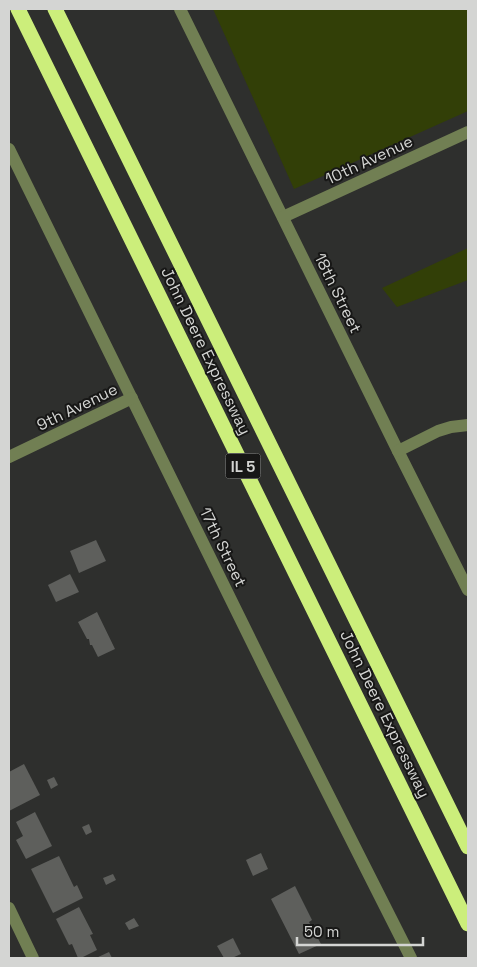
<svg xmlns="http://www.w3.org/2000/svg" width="477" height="967" viewBox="0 0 477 967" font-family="'Space Grotesk',sans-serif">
<rect width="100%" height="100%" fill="#2e2f2d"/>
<g fill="#323f07">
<polygon points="213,9 468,9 468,111 294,189"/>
<polygon points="468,248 468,280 397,307 382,288"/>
</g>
<g fill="#5e5f5c">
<polygon points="96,540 106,561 79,573 70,551"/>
<polygon points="70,574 79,592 56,602 48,585"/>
<polygon points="97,612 115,649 98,657 92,645 90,645 89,639 87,639 78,622"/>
<polygon points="24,764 40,795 9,811 9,772"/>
<polygon points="54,777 58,785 51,789 47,780"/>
<polygon points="35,812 52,846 26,859 16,840 23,836 16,822"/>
<polygon points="89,824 92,832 86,835 82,827"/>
<polygon points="261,853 268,869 253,876 246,860"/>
<polygon points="59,856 74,887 77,885 83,898 53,913 31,869"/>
<polygon points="113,874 116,880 106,885 103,878"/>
<polygon points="295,886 312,920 309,922 321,944 299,954 271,899"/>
<polygon points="79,907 93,934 90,935 97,950 81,958 78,958 72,944 69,945 56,919"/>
<polygon points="134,918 139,926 129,930 125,923"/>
<polygon points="233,938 241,954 232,958 224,958 217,946"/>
<polygon points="109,952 112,958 96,958"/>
</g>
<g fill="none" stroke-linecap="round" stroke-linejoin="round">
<g stroke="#717f53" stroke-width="12">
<polyline points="180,9 398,451 468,590"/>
<polyline points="9,149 267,673 411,958"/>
<polyline points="283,217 468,132"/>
<polyline points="398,451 438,431 451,427 468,425"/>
<polyline points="9,457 132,398"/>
<polyline points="9,908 33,958"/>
</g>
<g stroke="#ccee7b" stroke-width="15">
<polyline points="18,9 468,924"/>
<polyline points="55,9 468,847"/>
</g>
</g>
<g text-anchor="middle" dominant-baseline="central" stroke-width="4" stroke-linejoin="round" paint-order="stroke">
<rect fill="#171716" stroke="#9b9c9a" stroke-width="1" x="225.5" y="453.5" width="35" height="25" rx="4"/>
<g font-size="15" font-weight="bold" fill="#d4d5d3">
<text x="243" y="466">IL 5</text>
</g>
<g font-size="16" fill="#d4d5d3" stroke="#171716">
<text transform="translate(369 160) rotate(-25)">10th Avenue</text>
<text transform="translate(338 293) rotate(64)">18th Street</text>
<text transform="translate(206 351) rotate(64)">John Deere Expressway</text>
<text transform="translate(77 407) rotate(-26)">9th Avenue</text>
<text transform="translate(223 547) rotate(64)">17th Street</text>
<text transform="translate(385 714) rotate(64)">John Deere Expressway</text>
</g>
</g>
<rect width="477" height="967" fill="none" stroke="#d4d5d3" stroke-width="20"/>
<path d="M297 937v8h126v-8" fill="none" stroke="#d4d5d3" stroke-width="2.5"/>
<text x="304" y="937" font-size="15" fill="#d4d5d3" stroke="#171716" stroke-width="4" paint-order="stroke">50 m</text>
</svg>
